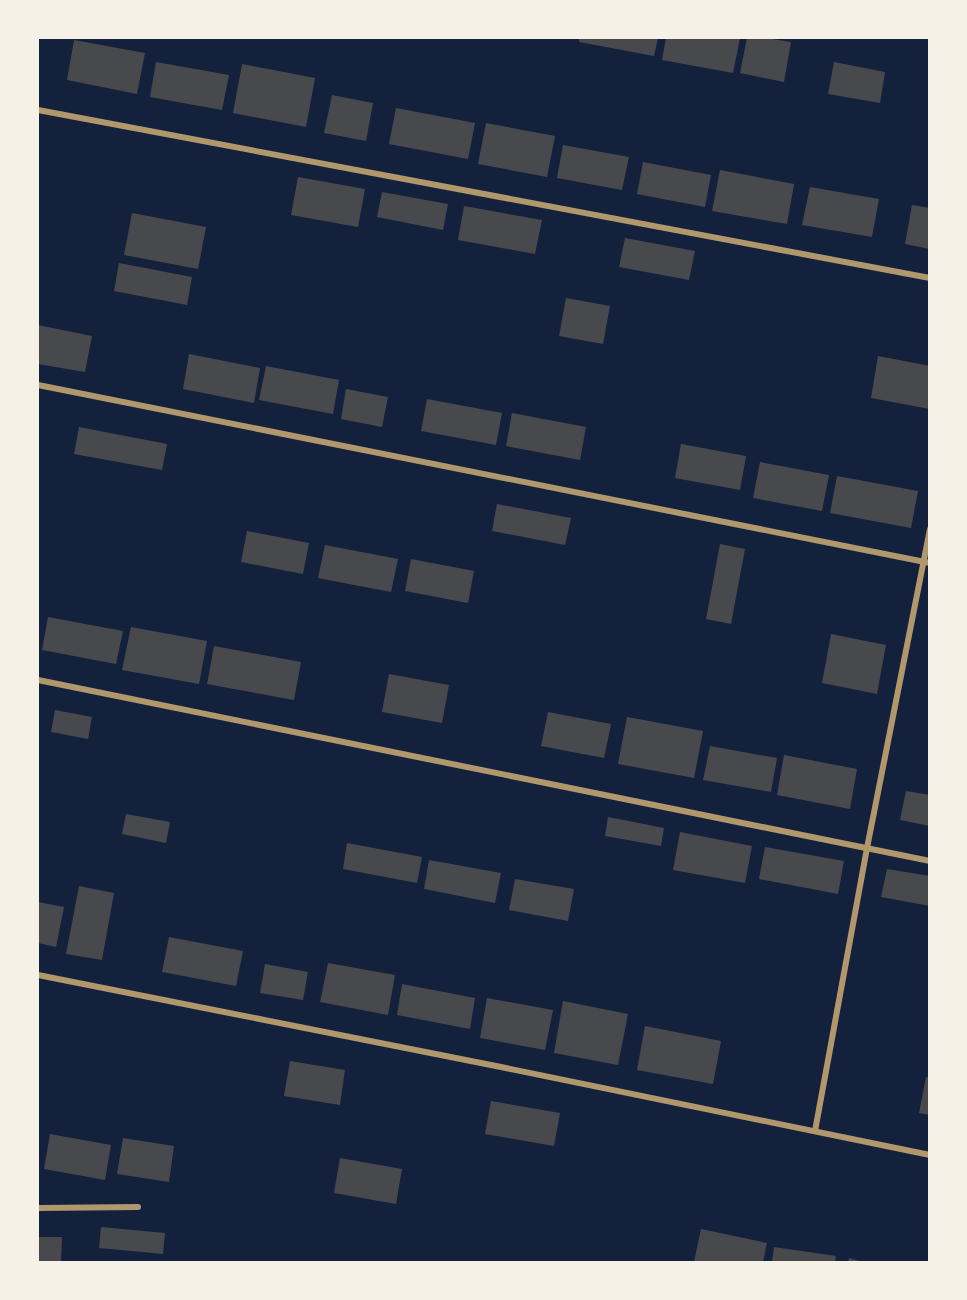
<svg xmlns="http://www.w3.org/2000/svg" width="967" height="1300" viewBox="0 0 967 1300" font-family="'Noto Sans',sans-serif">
<rect width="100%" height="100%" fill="#14213d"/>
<g fill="#48494c">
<polygon points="579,38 658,38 654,56 579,42"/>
<polygon points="666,38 740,38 733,73 662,60"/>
<polygon points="747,38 766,38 791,42 784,82 740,73"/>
<polygon points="74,40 145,53 137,94 67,80"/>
<polygon points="156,62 229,75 222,110 150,97"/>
<polygon points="834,62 885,72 880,103 828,94"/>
<polygon points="242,64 315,78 306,127 233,113"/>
<polygon points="332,95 373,103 366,141 324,133"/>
<polygon points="396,108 475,123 468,159 389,144"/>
<polygon points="486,123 555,136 547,177 478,164"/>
<polygon points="563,145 629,157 622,190 557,178"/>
<polygon points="643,162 711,175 705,207 637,194"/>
<polygon points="720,170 794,184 787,224 712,211"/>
<polygon points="298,177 365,189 358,227 291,215"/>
<polygon points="810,187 879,199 872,237 802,225"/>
<polygon points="382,192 448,204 443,230 377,217"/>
<polygon points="912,205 930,208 930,249 905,244"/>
<polygon points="464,206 542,220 535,254 458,240"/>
<polygon points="132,213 206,227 198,269 124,255"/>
<polygon points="625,238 695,251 689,280 619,267"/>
<polygon points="119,263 192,277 187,305 114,291"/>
<polygon points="566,298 610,306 603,344 559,336"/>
<polygon points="38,325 92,336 85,372 38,364"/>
<polygon points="189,354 260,368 254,403 183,389"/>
<polygon points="878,356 930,366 930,409 871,398"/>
<polygon points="266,366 339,380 333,414 259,400"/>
<polygon points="346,389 388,397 382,427 341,419"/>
<polygon points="427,399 502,413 496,445 421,431"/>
<polygon points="512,413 586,427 580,460 506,446"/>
<polygon points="79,427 167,444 162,470 74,454"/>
<polygon points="681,444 746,456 740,490 675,478"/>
<polygon points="760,462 829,475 822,511 753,498"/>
<polygon points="837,476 918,491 911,528 830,513"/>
<polygon points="497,504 571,518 565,545 492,531"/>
<polygon points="247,531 309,543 303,574 241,562"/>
<polygon points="720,544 745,549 731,624 706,619"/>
<polygon points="325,545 398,559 391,592 318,578"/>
<polygon points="411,559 474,571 468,603 405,591"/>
<polygon points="48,617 123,631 116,664 42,650"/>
<polygon points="131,627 207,641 199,684 122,670"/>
<polygon points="831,634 886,645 877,694 822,683"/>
<polygon points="214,646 301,662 294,700 207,684"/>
<polygon points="389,674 449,685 442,723 382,712"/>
<polygon points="55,710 92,717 88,739 51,732"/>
<polygon points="548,712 611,724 604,758 541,746"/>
<polygon points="627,717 703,731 694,778 618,764"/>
<polygon points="710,746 777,758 771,792 703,780"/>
<polygon points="784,755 857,769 850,809 777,795"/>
<polygon points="906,791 930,795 930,826 900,820"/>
<polygon points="126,814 170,822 166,843 122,834"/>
<polygon points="608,817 664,828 661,846 605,836"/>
<polygon points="680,832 752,846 745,883 673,870"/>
<polygon points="347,843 422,857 417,883 343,869"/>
<polygon points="765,847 844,861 838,894 759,879"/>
<polygon points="429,860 501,873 495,903 424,889"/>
<polygon points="887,869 930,876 930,906 881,897"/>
<polygon points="515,879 574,889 568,921 509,910"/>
<polygon points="79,886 114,893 102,960 66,954"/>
<polygon points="38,902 64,907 56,947 38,943"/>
<polygon points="169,937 243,951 236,986 162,972"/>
<polygon points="328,963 395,975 388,1015 320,1002"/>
<polygon points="265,964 308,972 303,1000 260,993"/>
<polygon points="402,984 475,998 470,1029 397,1015"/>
<polygon points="487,998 553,1010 545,1050 480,1038"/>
<polygon points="563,1001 628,1014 618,1065 554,1053"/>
<polygon points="645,1026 721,1041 713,1084 637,1070"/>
<polygon points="290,1061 345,1070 340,1105 284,1096"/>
<polygon points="926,1077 930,1078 930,1115 919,1113"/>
<polygon points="491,1101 560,1113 554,1146 485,1134"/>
<polygon points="50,1134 111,1145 105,1180 44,1169"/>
<polygon points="123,1138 174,1146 169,1182 117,1174"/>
<polygon points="340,1158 402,1169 396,1204 334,1193"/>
<polygon points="101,1227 165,1233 163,1254 99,1248"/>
<polygon points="701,1229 767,1243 763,1262 694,1262"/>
<polygon points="38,1237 62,1237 61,1262 38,1262"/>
<polygon points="774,1247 836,1256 835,1262 772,1262"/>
<polygon points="849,1258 863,1262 848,1262"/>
</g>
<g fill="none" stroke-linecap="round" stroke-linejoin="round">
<g stroke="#b1986c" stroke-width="6">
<polyline points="38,110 930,278"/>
<polyline points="38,385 930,563"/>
<polyline points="38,680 930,861"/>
<polyline points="38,975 496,1066 930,1155"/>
<polyline points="815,1131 867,848 930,529"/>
<polyline points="38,1208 138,1207"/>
</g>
</g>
<rect width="967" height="1300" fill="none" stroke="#f6f1e7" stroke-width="78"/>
</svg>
